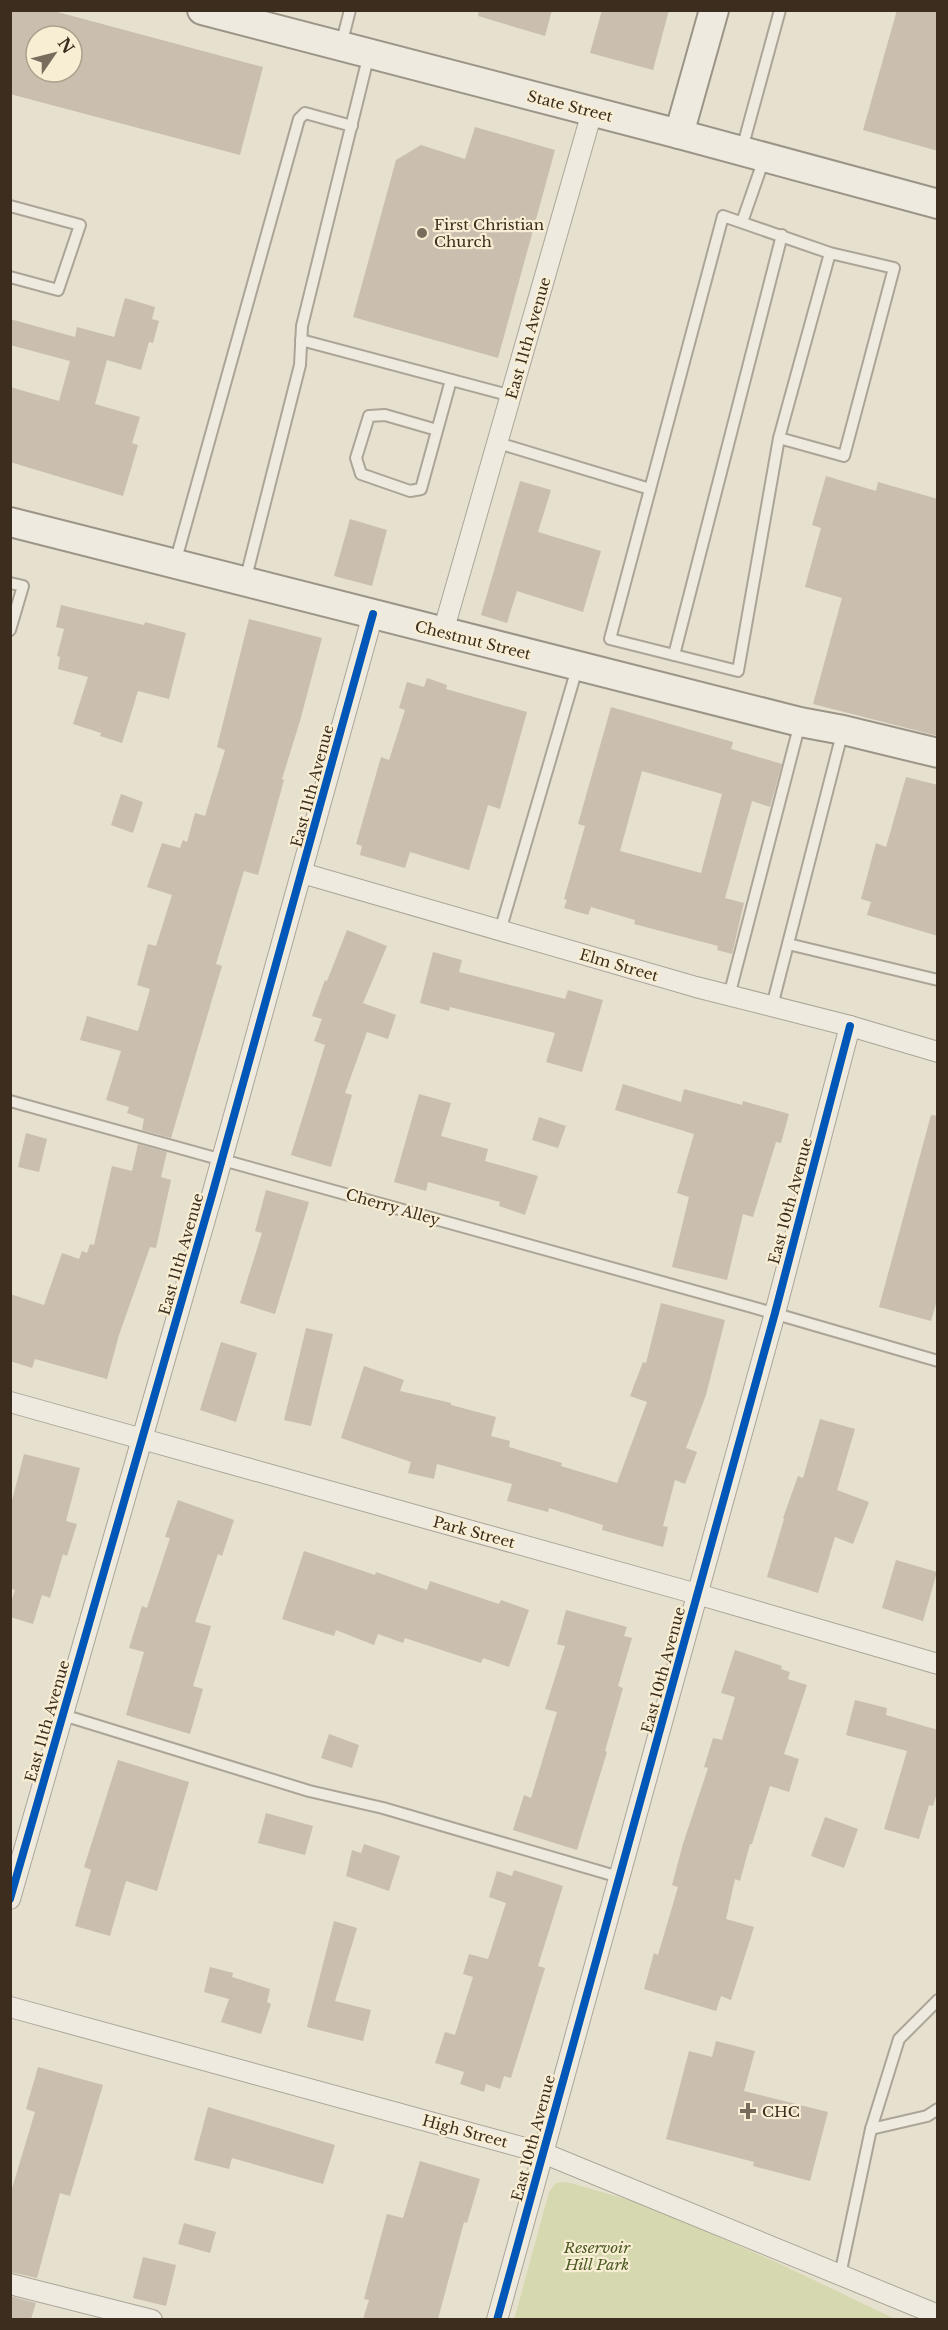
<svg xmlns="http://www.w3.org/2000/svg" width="948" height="2330" viewBox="0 0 948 2330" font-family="'Libre Baskerville',serif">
<rect width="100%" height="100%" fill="#e6e0ce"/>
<polygon fill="#d6d8af" points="567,2182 640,2203 776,2262 895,2319 514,2320 549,2192 556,2183"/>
<g fill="#cabeaf" fill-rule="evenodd">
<path d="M10,10H50L263,67L240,155L10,94ZM36,36H72V72H36Z"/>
<polygon points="479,10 552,10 545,36 478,16"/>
<polygon points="602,10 669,10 653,70 590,53"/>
<polygon points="897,10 938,10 938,151 863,130"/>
<polygon points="475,127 555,150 498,358 353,317 396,160 421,145 465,159"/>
<polygon points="125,298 155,307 152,319 159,321 153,343 149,342 141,370 107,360 95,404 140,417 132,443 138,445 123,496 10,462 10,387 59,401 70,361 10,345 10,319 75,337 77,327 114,337"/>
<polygon points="826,476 876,491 878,482 938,499 938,736 813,704 842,598 805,587 821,528 812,525"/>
<polygon points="520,481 551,490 538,532 601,551 583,612 517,591 507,623 481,615"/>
<polygon points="350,519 387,530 372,586 334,576"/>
<polygon points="61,605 144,625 145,622 186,633 169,699 138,691 122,743 100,736 101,733 73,724 88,677 58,669 60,657 57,656 64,629 56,627"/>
<polygon points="249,619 322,638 300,721 282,779 284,780 258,875 244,871 216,964 222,966 171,1138 142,1130 144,1119 127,1113 129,1107 106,1100 121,1051 80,1040 87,1016 138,1031 150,989 137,985 148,944 156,946 172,895 147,887 162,843 180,848 183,840 187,842 195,813 205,816 225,750 217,747"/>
<polygon points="427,678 447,685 446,689 527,712 500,809 488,805 469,870 410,852 405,868 360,855 362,846 356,844 381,757 389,760 405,710 399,708 407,682 424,687"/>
<path d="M611,707L733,742L731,749L782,764L770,807L752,801L725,898L744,903L732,954L717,950L718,946L634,924L635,920L591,907L588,915L564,908L567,900L564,899L585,826L578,824ZM642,771L722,794L701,873L620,851Z"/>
<polygon points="906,777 938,785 938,936 867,915 871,902 861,899 876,843 886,847"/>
<polygon points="121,794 143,802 133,833 111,825"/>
<polygon points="347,930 387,946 363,1003 396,1015 388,1039 367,1032 345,1093 352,1095 331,1167 291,1155 325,1045 314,1041 322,1019 312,1016 325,980 327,981"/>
<polygon points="433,952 462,960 459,972 565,999 568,990 603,1000 582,1072 546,1062 555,1033 450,1007 449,1011 420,1003"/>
<polygon points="623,1084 681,1102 684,1089 742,1105 743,1101 789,1114 781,1143 776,1142 753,1217 743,1214 727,1280 672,1267 689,1197 677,1193 694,1134 615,1110"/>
<polygon points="419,1094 451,1103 441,1136 488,1149 485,1161 538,1176 525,1215 499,1206 500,1202 428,1182 426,1191 394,1182"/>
<polygon points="931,1115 938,1116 938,1297 931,1321 879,1307"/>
<polygon points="539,1117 566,1126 558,1148 532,1140"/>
<polygon points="26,1133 47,1139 39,1172 18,1167"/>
<polygon points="138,1144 167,1152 161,1177 171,1180 156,1248 150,1247 119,1335 107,1379 35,1359 32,1368 10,1361 10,1294 44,1305 62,1253 79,1259 82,1251 87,1253 90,1244 94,1245 112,1166 132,1171"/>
<polygon points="266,1190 309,1202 275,1314 240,1303 262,1233 255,1231"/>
<polygon points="661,1303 725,1320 706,1395 686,1448 697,1452 685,1484 675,1480 663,1526 668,1527 663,1547 602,1530 603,1525 549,1508 548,1512 507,1501 512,1484 437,1464 434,1479 408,1473 411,1462 341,1438 364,1366 404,1380 400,1391 451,1403 451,1405 496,1417 491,1436 510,1441 509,1447 562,1463 561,1466 617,1483 647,1402 630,1396 643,1362 646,1363"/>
<polygon points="306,1328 333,1334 311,1426 284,1420"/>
<polygon points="221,1342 257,1353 236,1422 200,1410"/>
<polygon points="820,1419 855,1429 837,1490 869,1502 853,1544 835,1537 818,1593 767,1577 784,1519 783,1518 798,1476 803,1478"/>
<polygon points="24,1454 80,1468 66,1521 77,1524 67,1556 63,1554 50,1598 42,1595 33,1624 10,1617 10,1606 15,1590 10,1588 10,1508"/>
<polygon points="178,1500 234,1520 222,1556 218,1554 195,1622 211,1626 193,1686 203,1689 190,1734 126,1715 144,1652 129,1648 142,1606 147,1608 170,1538 165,1537"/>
<polygon points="304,1551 375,1575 376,1572 427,1590 430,1581 499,1604 501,1600 529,1610 509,1667 483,1658 481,1663 405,1638 403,1643 378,1634 374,1645 336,1630 334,1636 282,1619"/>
<polygon points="896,1560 937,1572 923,1621 882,1608"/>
<polygon points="566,1610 627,1627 624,1636 632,1638 618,1686 623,1688 605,1751 607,1752 577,1850 513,1830 524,1795 531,1798 557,1712 545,1709 565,1646 557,1644"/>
<polygon points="735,1650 782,1666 781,1669 790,1672 788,1679 807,1685 784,1754 799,1759 789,1792 770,1786 752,1844 750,1844 740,1881 735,1879 726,1919 754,1927 731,2000 721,1996 716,2011 644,1989 654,1953 658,1955 678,1887 672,1885 683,1844 708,1768 704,1767 713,1738 722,1740 735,1697 721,1693"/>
<polygon points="855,1700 887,1708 886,1715 938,1730 938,1790 933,1806 929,1805 919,1839 884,1829 907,1751 846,1735"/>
<polygon points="329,1734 359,1745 352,1768 321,1758"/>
<polygon points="118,1760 189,1782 157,1891 126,1881 110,1936 75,1926 91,1870 84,1867"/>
<polygon points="266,1813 313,1826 305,1855 258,1843"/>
<polygon points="825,1817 858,1829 844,1868 811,1856"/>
<polygon points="364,1844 400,1856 389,1891 346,1876 352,1850 361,1853"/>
<polygon points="514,1870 563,1886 538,1966 545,1968 511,2078 504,2076 500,2089 486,2084 484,2092 460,2084 464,2072 435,2063 445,2032 455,2035 473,1977 463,1974 469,1954 488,1959 506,1903 489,1897 497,1871 512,1876"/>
<polygon points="334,1921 357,1928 335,2001 371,2010 363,2041 307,2027"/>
<polygon points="210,1967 233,1973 232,1977 270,1989 267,2002 271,2004 261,2034 221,2022 229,1999 204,1992"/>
<polygon points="716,2041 755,2051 744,2091 828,2112 810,2181 753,2166 754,2162 666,2139 689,2051 712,2057"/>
<polygon points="38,2067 103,2085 70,2196 60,2193 37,2278 10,2272 10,2195 35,2112 26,2109"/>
<polygon points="208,2107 335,2145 323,2184 232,2158 229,2169 194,2160"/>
<polygon points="420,2161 480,2179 467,2223 464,2222 438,2319 363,2319 369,2300 364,2299 387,2214 403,2218"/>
<polygon points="184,2223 216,2232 210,2253 178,2244"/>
<polygon points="143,2257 176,2265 166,2306 133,2298"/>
<polygon points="10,2296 36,2303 31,2319 10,2319"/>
</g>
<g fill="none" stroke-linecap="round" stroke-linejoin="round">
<defs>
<g id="lane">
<polyline points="341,45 350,10"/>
<polyline points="742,149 780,10"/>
<polyline points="10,206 80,225 58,290 10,277"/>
<polyline points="742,222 764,159"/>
<polyline points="301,340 512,396"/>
<polyline points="437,430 385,415 369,416 356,458 361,474 410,491 421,489 451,380"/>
<polyline points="779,438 844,456 894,268 830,253 779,438 738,671 610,639 723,216 830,253"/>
<polyline points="498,443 650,489"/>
<polyline points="175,563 299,119 305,113 352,126"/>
<polyline points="245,581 300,365 302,326 369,54"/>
<polyline points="10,583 23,586 10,630"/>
<polyline points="674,655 782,235"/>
<polyline points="500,931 578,665"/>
<polyline points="788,944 938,980"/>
<polyline points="729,996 800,723"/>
<polyline points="772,1006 843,730"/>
<polyline points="10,1101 752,1307 938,1361"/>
<polyline points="63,1715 309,1791 383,1808 619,1877"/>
<polyline points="871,2129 927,2116 938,2109"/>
<polyline points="840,2275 871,2129 899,2039 938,2000"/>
</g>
<g id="street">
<polyline points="443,632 592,112"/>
<polyline points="302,873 696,987 850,1026 938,1052"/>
<polyline points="10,1402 697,1594 938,1664"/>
<polyline points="10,1899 212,1195 373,614"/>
<polyline points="10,2007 543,2153 938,2315"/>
<polyline points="10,2284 152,2320"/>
<polyline points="497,2320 775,1313 850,1026"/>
</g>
<g id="secondary">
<polyline points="202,10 679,134 938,204"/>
<polyline points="679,134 714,10"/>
<polyline points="10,522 800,722 843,730 938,753"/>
</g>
</defs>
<use href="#lane" stroke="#aca597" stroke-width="14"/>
<use href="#street" stroke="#aca597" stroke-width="22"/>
<use href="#secondary" stroke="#9b9487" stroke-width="32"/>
<use href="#lane" stroke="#eeeae0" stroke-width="10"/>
<use href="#street" stroke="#eeeae0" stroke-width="20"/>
<use href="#secondary" stroke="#eeeae0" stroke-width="28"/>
<defs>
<g id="cycleway">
<polyline points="10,1899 212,1195 373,614"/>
<polyline points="497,2320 775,1313 850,1026"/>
</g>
</defs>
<use href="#cycleway" stroke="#f8eed4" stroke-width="11"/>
<use href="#cycleway" stroke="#0057b8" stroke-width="8"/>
</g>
<g fill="#786c5c" stroke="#f8eed4" stroke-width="2">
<circle cx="422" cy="233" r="6"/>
<path d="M745 2102h6v6h6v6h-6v6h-6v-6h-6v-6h6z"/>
</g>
<g text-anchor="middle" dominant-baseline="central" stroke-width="4.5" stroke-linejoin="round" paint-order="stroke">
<g font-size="15" fill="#3c2d1e" stroke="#f8eed4">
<text transform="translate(570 106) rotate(14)">State Street</text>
<text transform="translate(528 338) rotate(-74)">East 11th Avenue</text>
<text transform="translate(473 640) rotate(14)">Chestnut Street</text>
<text transform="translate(312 786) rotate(-75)">East 11th Avenue</text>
<text transform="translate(619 965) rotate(16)">Elm Street</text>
<text transform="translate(790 1201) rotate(-75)">East 10th Avenue</text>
<text transform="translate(393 1207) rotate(16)">Cherry Alley</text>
<text transform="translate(181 1254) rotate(-74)">East 11th Avenue</text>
<text transform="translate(474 1532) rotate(15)">Park Street</text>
<text transform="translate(663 1670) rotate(-75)">East 10th Avenue</text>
<text transform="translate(47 1721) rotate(-74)">East 11th Avenue</text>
<text transform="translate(465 2131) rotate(15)">High Street</text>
<text transform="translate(533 2138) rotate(-75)">East 10th Avenue</text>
</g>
<g font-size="15" fill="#3c2d1e" stroke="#f8eed4" text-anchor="start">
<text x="434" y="224">First Christian<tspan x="434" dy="17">Church</tspan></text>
<text x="762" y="2111">CHC</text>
</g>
<g font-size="15" font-style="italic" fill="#4c5a23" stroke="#f8eed4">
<text x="597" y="2247">Reservoir<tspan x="597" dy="17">Hill Park</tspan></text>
</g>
</g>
<rect width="948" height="2330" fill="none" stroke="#3c2d1e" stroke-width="24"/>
<g transform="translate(54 54) rotate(55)"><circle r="28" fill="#f8eed4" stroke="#ada18b" stroke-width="1.5"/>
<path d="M0-4.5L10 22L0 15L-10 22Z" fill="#786c5c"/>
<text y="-9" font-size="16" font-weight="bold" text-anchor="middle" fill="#3c2d1e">N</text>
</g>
</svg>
